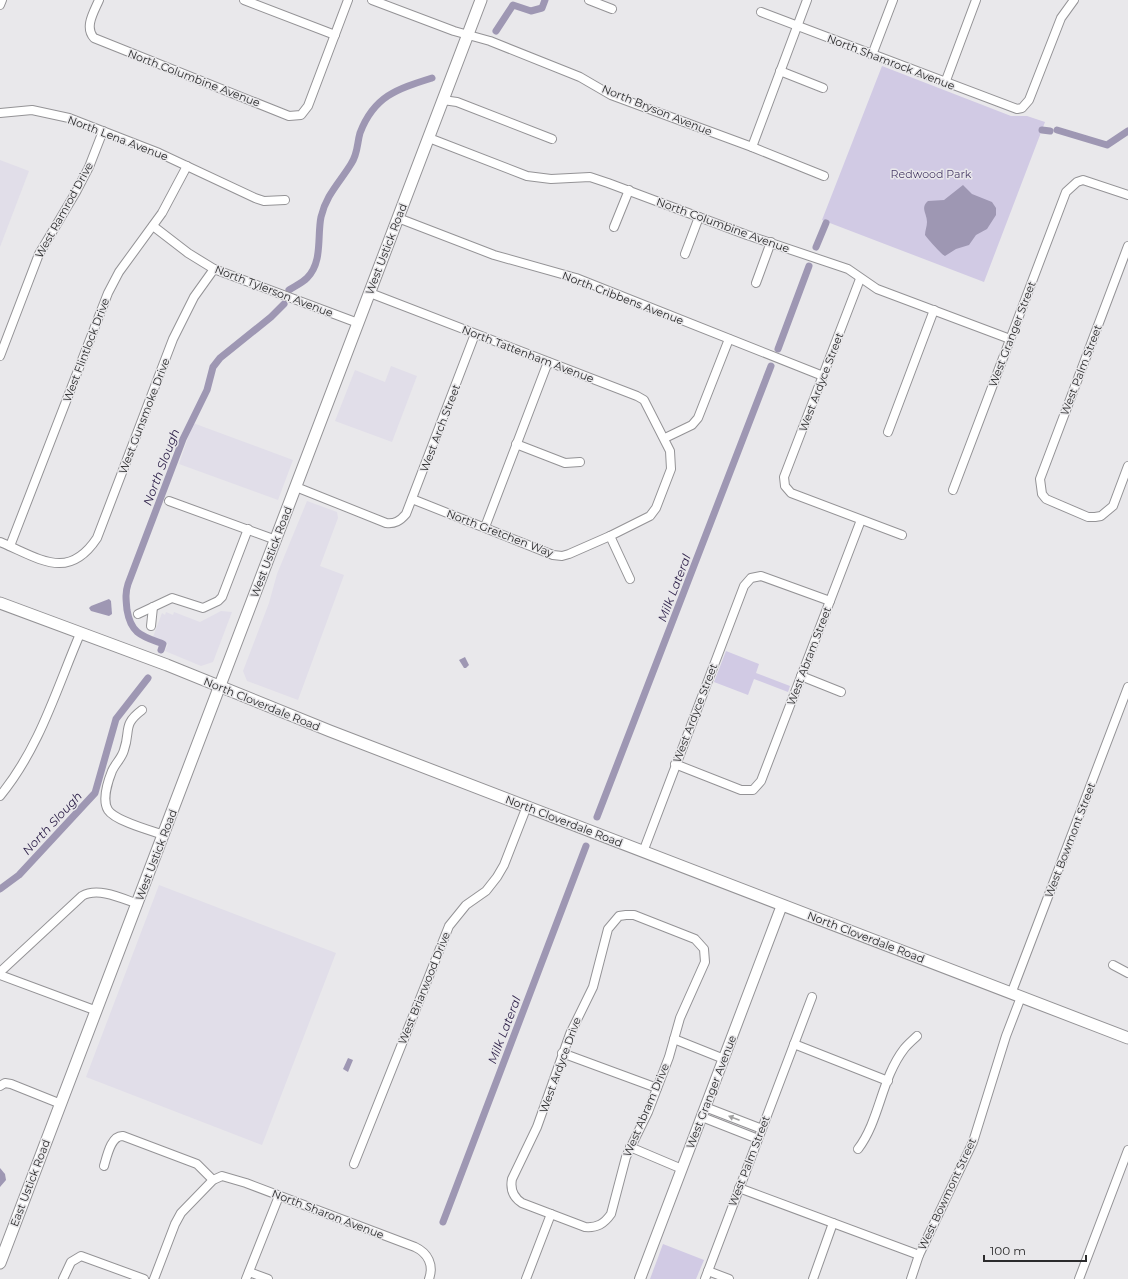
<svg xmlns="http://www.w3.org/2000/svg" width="1128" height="1279" viewBox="0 0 1128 1279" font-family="Montserrat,sans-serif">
<rect width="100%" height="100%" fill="#e9e8eb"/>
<g fill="#e1dee9">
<polygon points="0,160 29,171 0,247"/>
<polygon points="391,366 417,376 392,442 335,421 355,370 385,382"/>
<polygon points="193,423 293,460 278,500 179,464"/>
<polygon points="307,501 337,512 338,518 320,566 344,575 298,700 247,681 243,671 269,603 277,574"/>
<polygon points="221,611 232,612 213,662 201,666 165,651 168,644 153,637 162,613 165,615 166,612 173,615 174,612 200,622"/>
<polygon points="159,885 336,953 262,1145 86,1077"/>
</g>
<g fill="#d1cae4">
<polygon points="882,66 1011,116 1027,116 1045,122 984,282 822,220"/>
<polygon points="726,651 759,664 756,673 790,686 788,692 754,679 748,695 714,682"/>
<polygon points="663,1244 704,1260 696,1279 650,1279"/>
</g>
<g fill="#9e97b3">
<path d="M963,185L972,194L992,202L996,208V215L987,229L976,235L969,245L956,249L945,256C942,255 927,238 925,235C925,231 927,226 927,222C927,213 920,208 928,201L944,200Z"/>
<polygon points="109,599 111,601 112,614 109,616 91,611 89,608 91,606"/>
<polygon points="465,657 469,665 466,668 464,668 459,660"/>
<polygon points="348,1058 353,1060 348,1072 343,1069"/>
<polygon points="0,1168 5,1174 6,1180 0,1187"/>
</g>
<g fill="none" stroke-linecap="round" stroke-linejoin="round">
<g stroke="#9e97b3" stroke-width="7">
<polyline points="496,31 513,5 531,11 542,8 545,0"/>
<polyline points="1042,130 1050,131"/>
<polyline points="1057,130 1107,145 1128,131"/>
<polyline points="816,247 826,223"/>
<path d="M289,290C295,286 302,283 307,278C323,262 317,236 321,217C326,195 340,182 351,164C358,154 357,143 360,133C374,96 397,89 432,78"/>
<polyline points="778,349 809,266"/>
<path d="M161,650L163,644C142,636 131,634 127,610C126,600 125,593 128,584L183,439L207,390L213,367L220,358L271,317L284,304"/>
<polyline points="597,817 771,366"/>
<polyline points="0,889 19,875 95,793 116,719 148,678"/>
<polyline points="443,1222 586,846"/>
</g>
<defs>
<g id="minor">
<path d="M99,0C94,12 84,27 94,38L289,116L301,115L308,106L348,0"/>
<polyline points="244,0 335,35"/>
<polyline points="372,0 454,31 490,41 580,77 611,95 752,147 824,176"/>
<polyline points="589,0 612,9"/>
<polyline points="0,5 2,0"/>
<polyline points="761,12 1017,109 1022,108 1029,100 1061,18 1074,0"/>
<polyline points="872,55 893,0"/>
<polyline points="780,71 823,88"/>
<polyline points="945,83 976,0"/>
<polyline points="443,100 457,102 552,139"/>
<polyline points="0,113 32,110 69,118 159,153 255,198 264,201 285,200"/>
<polyline points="429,138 527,176 551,179 590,177 608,183 747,235 848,269 877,289 1010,339"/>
<polyline points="752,147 807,0"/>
<polyline points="398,218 494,255 576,278 823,376"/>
<polyline points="153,226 188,253 214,269 358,323"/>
<polyline points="614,227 629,190"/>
<polyline points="1128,246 1040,479 1042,494 1046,499 1088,517 1095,517 1101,516 1113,506 1128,466"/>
<polyline points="685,254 699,217"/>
<polyline points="860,279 784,477 785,486 791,493 902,535"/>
<polyline points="756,283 771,242"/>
<polyline points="370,293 637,396 644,400 670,451 671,469 656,508 650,516 610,536"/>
<polyline points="0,356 39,254 76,192 89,167 103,131"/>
<polyline points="888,432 934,310"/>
<polyline points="665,438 692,425 698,418 729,339"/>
<polyline points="516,444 565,463 580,462"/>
<path d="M296,487L386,523C395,524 400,521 406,514L475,334"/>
<polyline points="953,490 1066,192 1077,182 1083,180 1128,195"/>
<polyline points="412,499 553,555 562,556 569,554 610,536 630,579"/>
<polyline points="169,501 276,540"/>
<polyline points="485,527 548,362"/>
<path d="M0,542C39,558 68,582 97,538L173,339L194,297L214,269"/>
<polyline points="10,546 108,293 119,272 162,213 187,166"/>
<polyline points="138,614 172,598 203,608 218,601 222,597 248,529"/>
<polyline points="151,626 153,607"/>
<polyline points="801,676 841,692"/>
<path d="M142,710C122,725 131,730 124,750C122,758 115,764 112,771C108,781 102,800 108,810C115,821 152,831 164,835"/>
<polyline points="675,764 741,790 753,790 761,781 861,520"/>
<path d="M0,796C40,747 56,690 80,634"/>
<polyline points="643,852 744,586 751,578 761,576 830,601"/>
<path d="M626,915H634L695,939L704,949L705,962L680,1018L669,1057L648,1112L626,1157L611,1214C604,1224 597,1228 585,1227L522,1203C513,1197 510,1189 512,1179L537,1127L570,1034L593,987L608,929L619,916Z"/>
<polyline points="1113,965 1128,973"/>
<path d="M0,972L82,896C98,887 121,898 138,904"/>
<polyline points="0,975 97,1011"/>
<polyline points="1011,994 1128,687"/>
<polyline points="674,1039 724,1059"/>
<polyline points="794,1044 888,1081"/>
<polyline points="562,1053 657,1088"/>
<polyline points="0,1086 5,1083 11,1084 61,1104"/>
<polyline points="705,1107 762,1129"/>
<polyline points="702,1117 758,1139"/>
<polyline points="630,1147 682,1169"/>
<path d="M858,1149C880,1120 881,1079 904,1049C908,1044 913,1040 917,1036"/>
<polyline points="354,1164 449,926 466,905 486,891 497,877 504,865 527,806"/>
<path d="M104,1166C107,1156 111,1135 123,1136L197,1164L213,1180"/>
<polyline points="739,1188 919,1255"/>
<polyline points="708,1271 729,1279"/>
<polyline points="249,1272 268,1279"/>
<polyline points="63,1279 71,1262 81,1256 144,1279"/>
<path d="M154,1279L175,1224L181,1213L213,1180L222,1176L246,1183L415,1247C428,1253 434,1265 429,1279"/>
<polyline points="246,1279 279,1196"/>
<polyline points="526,1279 551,1214"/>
<polyline points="705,1279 812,997"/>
<polyline points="813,1279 833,1223"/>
<polyline points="911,1279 919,1255 973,1142 1006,1036 1021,997"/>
<polyline points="1079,1279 1128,1150"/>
</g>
<polyline id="tertiary" points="640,1279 782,905"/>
<g id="secondary">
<polyline points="0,603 167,665 330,731 1128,1038"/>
<polyline points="0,1263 481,0"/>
</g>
</defs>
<use href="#minor" stroke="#949396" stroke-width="10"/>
<use href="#tertiary" stroke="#949396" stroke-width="12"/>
<use href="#secondary" stroke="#949396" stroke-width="13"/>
<use href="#minor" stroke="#fff" stroke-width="8"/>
<use href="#tertiary" stroke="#fff" stroke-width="10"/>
<use href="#secondary" stroke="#fff" stroke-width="11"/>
</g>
<defs><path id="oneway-solid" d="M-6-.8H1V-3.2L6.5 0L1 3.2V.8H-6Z"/></defs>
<use fill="#a0a0a0" href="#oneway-solid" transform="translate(734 1118) rotate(-159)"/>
<g text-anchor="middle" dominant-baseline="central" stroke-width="3" stroke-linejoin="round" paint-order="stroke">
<g font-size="11" fill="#2b2b2c" stroke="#e9e8eb">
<text transform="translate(891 62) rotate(21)">North Shamrock Avenue</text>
<text transform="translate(194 78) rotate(21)">North Columbine Avenue</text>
<text transform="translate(657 110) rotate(22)">North Bryson Avenue</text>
<text transform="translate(118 138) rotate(21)">North Lena Avenue</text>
<text transform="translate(64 210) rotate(-61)">West Ramrod Drive</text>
<text transform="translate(723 225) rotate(20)">North Columbine Avenue</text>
<text transform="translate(386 249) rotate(-69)">West Ustick Road</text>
<text transform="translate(274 291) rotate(21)">North Tylerson Avenue</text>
<text transform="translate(623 298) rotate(21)">North Cribbens Avenue</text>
<text transform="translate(1012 334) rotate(-69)">West Granger Street</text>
<text transform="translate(86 350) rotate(-69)">West Flintlock Drive</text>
<text transform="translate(528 354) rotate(21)">North Tattenham Avenue</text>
<text transform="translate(1081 370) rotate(-69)">West Palm Street</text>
<text transform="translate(821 382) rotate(-69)">West Ardyce Street</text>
<text transform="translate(144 416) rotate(-69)">West Gunsmoke Drive</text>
<text transform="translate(440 428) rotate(-69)">West Arch Street</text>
<text transform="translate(500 533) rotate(21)">North Gretchen Way</text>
<text transform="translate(271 552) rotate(-69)">West Ustick Road</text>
<text transform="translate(809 656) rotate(-69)">West Abram Street</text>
<text transform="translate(262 704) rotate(22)">North Cloverdale Road</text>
<text transform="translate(695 713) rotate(-69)">West Ardyce Street</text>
<text transform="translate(564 821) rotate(21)">North Cloverdale Road</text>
<text transform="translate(1070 840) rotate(-69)">West Bowmont Street</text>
<text transform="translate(156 855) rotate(-69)">West Ustick Road</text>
<text transform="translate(866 937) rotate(21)">North Cloverdale Road</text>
<text transform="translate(424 988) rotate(-68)">West Briarwood Drive</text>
<text transform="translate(560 1065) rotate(-70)">West Ardyce Drive</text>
<text transform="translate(711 1092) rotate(-69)">West Granger Avenue</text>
<text transform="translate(646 1110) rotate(-67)">West Abram Drive</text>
<text transform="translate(749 1161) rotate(-69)">West Palm Street</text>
<text transform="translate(30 1183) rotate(-69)">East Ustick Road</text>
<text transform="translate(947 1194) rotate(-65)">West Bowmont Street</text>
<text transform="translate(328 1214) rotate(21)">North Sharon Avenue</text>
</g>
<g font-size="11" fill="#4a3d68" stroke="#e9e8eb">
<text x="931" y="174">Redwood Park</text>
</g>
<g font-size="12" font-style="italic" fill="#31244c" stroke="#e9e8eb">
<text transform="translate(161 467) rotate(-69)">North Slough</text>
<text transform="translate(674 588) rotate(-69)">Milk Lateral</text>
<text transform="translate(52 823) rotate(-47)">North Slough</text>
<text transform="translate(504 1030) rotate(-69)">Milk Lateral</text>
</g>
</g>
<path d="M984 1255v6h102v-6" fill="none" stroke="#2b2b2c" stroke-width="2"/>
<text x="990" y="1255" font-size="12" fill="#2b2b2c" stroke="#e9e8eb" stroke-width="3" paint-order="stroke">100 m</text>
</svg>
